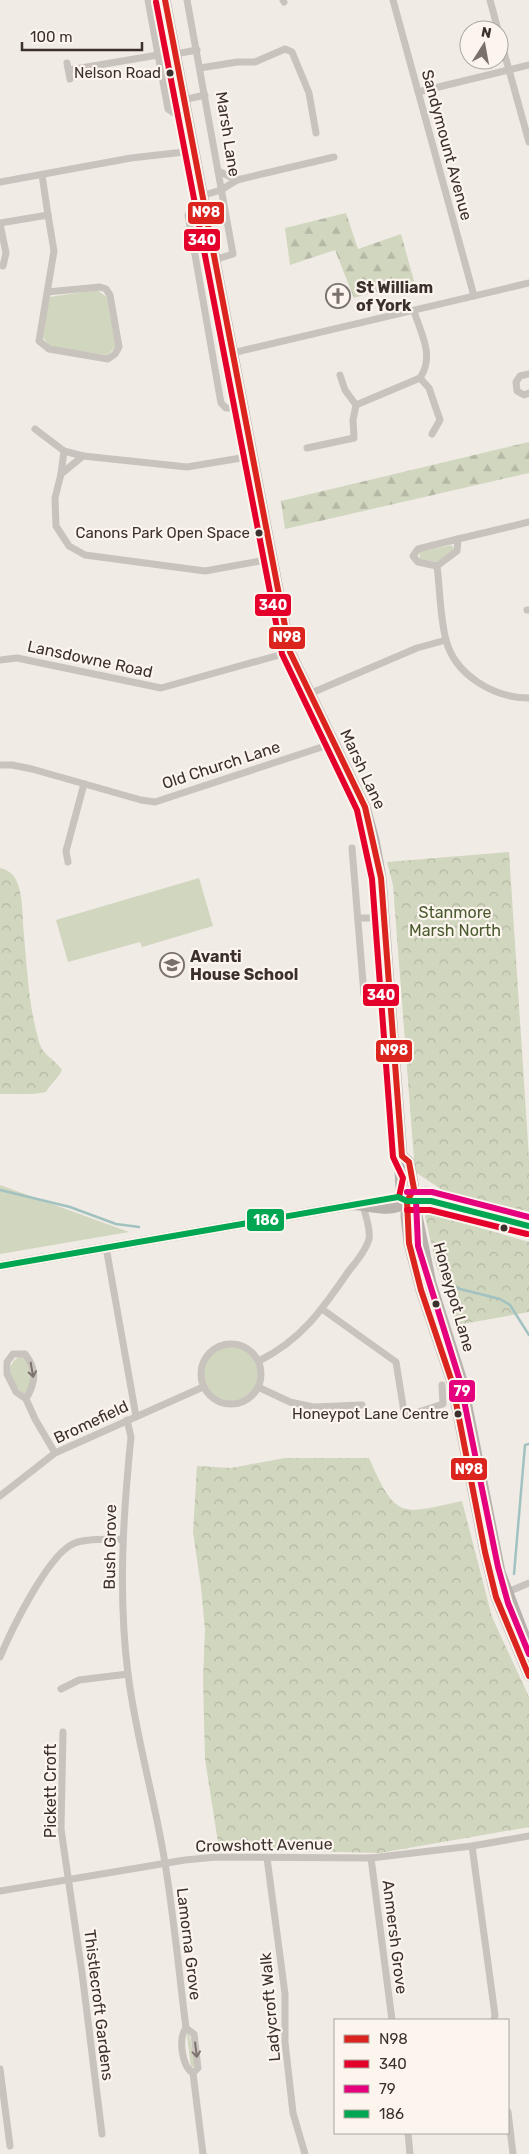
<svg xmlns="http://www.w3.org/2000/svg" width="529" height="2154" viewBox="0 0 529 2154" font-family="Rubik,sans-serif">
<defs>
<pattern id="forest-firs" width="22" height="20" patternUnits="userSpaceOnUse" patternTransform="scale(1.25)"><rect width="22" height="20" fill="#d1d6bf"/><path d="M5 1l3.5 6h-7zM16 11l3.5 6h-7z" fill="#b4b8a4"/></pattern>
<pattern id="park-crowns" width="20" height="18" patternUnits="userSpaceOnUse" patternTransform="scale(1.25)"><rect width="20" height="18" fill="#d1d6bf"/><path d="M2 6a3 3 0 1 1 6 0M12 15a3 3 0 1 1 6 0" fill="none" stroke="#b4b8a4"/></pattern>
</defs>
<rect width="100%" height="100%" fill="#f0ebe5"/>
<g fill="#d1d6bf">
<polygon points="97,290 107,297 116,346 108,355 51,347 43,338 49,297"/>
<polygon points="452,545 454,550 436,562 420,559 419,552"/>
<polygon points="199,878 213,926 142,947 140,942 68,962 56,920"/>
<polygon points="0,1185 129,1232 0,1254"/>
<circle cx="231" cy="1374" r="27"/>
<path d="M21,1356L25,1357L34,1374L26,1395C13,1388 1,1364 21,1356Z"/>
<polygon points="189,2033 195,2062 194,2067 191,2067 187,2035"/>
</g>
<g fill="url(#forest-firs)">
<polygon points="346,213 358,249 401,234 414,281 354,298 335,250 290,265 285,228"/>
<polygon points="529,442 529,473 285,529 281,501"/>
</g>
<g fill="url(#park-crowns)">
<polygon points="509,852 529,1159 529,1217 444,1191 415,1172 393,885 387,862"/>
<path d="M0,868C7,870 11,872 15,878C24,894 22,918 24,935C27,971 29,1007 39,1042C43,1056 55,1059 62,1070C58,1079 51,1083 46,1092L33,1094H0Z"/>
<polygon points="428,1213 529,1242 529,1312 457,1325 436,1265 425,1216"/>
<path d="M285,1458H369C396,1519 399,1515 462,1501L492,1617L529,1697V1827L380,1853L219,1849L205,1759L203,1680L205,1630L201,1587L193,1532L197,1466L231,1468Z"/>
</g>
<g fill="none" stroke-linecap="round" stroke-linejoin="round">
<g stroke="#a1c2c1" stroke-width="2.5">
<polyline points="0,1190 70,1207 116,1224 139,1227"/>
<polyline points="441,1269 452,1287 500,1299 510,1305 529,1335"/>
<polyline points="514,1574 525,1445 529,1444"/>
</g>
<g stroke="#c9c3be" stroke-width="7">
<polyline points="148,0 168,109 174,113 185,112"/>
<polyline points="187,0 233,254 214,260"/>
<polyline points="283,0 284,2"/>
<polyline points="393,0 474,296"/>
<polyline points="490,0 498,30"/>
<polyline points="499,34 529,142"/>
<polyline points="175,54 197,50"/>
<polyline points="67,63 70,79"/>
<polyline points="200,68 237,62 255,62 285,49 292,52 309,93 316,133"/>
<polyline points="69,70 158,55"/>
<polyline points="418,92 529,65"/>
<polyline points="183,100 205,95"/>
<polyline points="218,171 237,180 334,157"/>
<polyline points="42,175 48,215"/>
<polyline points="0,182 131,158 193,151"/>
<polyline points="201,196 221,190 237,180"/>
<polyline points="203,208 190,211 188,215 221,403 226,408 243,407"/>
<polyline points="0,223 48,215 54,251 39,341 49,349 108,359 115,354 119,347 110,295 106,289 100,287 47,292"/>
<polyline points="0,224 6,253 3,266"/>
<polyline points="232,353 529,283"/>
<polyline points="529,374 520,376 516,382 517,391 524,395 529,393"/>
<polyline points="420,378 429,388 440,420 432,434"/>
<path d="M356,405L420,378C435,356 421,334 414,311"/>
<polyline points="35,429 64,451 61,474"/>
<polyline points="307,448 354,438 353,420 356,405 345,390 340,375"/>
<polyline points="64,451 83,456"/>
<polyline points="253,456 187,467 83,456 61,474 55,498 56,526 69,546 85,555 205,571 271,559"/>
<path d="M529,522L458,539L457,551L437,566C440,590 440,617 446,640C455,675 494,698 529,698"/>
<polyline points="437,566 418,562 413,556 418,549 458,539"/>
<polyline points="527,610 529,610"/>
<polyline points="0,660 17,658 161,688 290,652"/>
<polyline points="309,694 417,648 446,640"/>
<polyline points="0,765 12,765 32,769 141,800 155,802 334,743"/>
<polyline points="352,848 364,995"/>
<polyline points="68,862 66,851 84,784"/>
<polyline points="358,918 384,918"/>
<polyline points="106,1247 136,1416"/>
<polyline points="322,1309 396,1362 404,1412 409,1415 443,1404 442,1385"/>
<circle cx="231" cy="1374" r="30"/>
<path d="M259,1361C301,1340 322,1310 348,1272C355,1263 366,1251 369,1239C371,1229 365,1215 363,1205"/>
<polyline points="258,1387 290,1402 313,1407 362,1405"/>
<path d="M26,1399C36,1382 37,1369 25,1354H13L7,1362V1374L16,1392L26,1399L35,1419L55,1453"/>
<path d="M127,1420L131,1437C123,1516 118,1595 128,1674C136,1738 155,1800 165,1863C174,1918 179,1973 186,2028C178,2038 182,2067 193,2073L203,2154"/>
<polyline points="0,1496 55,1453 203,1387"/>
<polyline points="496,1597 529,1583"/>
<path d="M0,1657C11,1631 49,1552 75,1543C88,1538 108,1540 122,1539"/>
<polyline points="61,1689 79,1680 128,1674"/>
<polyline points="63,1732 61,1829 82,1973 102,2134"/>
<polyline points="472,1846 495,2015 494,2020"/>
<polyline points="267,1858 285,1994 285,2042 293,2113 305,2154"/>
<polyline points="371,1858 392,2020"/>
<polyline points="0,1891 185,1860 216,1857 371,1858 472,1846 529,1836"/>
<polyline points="186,2028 194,2034 198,2068 193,2073"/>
<polyline points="0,2069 10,2146"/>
<polyline points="508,2112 513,2154"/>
<polyline points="408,2133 410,2154"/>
</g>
<g stroke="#bab3ae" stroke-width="10">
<polyline points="364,1205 398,1197 407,1201 431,1201 529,1226"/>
<path d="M0,1266L352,1205C366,1205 384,1212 398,1207C406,1204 413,1194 422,1192C434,1190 455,1202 464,1210"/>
</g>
<g stroke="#b8b1ad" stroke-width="11">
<polyline points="165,0 290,652 365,807 374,840 381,878 402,1156 400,1171 401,1188 417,1216 431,1283 462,1381 500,1572 529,1648"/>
<polyline points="402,1156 409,1162 414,1189 407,1201 406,1216 409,1243 421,1290 452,1382 485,1552 496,1597 529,1676"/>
</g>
<defs>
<polyline id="bus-1" points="165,0 290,652 365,807 381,878 402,1156 409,1162 414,1189 407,1201 409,1243 421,1290 452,1382 485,1552 496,1597 529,1676"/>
<g id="bus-2">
<polyline points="156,2 282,654 357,810 372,879 393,1157 403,1178 399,1197"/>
<polyline points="407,1210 430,1210 527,1234"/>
</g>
<g id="bus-3">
<polyline points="407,1192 432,1192 529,1217"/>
<polyline points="416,1201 418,1246 460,1381 498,1567 508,1603 529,1654"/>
</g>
<polyline id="bus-4" points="0,1266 398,1197 407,1201 431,1201 529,1226"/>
</defs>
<use href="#bus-1" stroke="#fbf5ee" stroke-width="10"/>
<use href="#bus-2" stroke="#fbf5ee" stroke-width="10"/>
<use href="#bus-3" stroke="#fbf5ee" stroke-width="10"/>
<use href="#bus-4" stroke="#fbf5ee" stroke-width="10"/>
<use href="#bus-1" stroke="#dc241f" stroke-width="6"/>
<use href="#bus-2" stroke="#e4002b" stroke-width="6"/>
<use href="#bus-3" stroke="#e5007d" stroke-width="6"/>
<use href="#bus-4" stroke="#00a651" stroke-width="6"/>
</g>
<defs><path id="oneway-shaft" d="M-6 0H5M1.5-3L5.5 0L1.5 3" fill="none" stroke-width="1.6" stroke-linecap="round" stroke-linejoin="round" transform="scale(1.25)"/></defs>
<g stroke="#7b726d">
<use href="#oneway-shaft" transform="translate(32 1370) rotate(80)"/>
<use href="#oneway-shaft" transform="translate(196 2050) rotate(83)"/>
</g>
<defs>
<symbol id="church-ring" viewBox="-11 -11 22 22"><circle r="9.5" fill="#fbf5ee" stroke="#7a716c" stroke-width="1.5"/><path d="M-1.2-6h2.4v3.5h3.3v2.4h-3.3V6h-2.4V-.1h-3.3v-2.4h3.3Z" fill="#7a716c"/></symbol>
<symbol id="school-ring" viewBox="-11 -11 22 22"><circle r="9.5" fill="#fbf5ee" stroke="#7a716c" stroke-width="1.5"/><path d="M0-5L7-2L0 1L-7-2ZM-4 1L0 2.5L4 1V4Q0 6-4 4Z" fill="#7a716c"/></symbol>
</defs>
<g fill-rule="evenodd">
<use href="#church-ring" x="324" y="282" width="28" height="28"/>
<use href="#school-ring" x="158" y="951" width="28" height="28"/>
</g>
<g fill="#3b302b" stroke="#fbf5ee" stroke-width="2">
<circle cx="170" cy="73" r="4.5"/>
<circle cx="259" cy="533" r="4.5"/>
<circle cx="504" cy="1228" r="4.5"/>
<circle cx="436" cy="1304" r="4.5"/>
<circle cx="458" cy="1414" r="4.5"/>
</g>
<g text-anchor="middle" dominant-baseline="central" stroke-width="4.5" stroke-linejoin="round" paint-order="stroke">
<g font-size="15" fill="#3b302b" stroke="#fbf5ee" text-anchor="end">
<text x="161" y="73">Nelson Road</text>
<text x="250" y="533">Canons Park Open Space</text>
<text x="449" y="1414">Honeypot Lane Centre</text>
</g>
<g font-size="16" fill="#3b302b" stroke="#fbf5ee">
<text transform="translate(228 134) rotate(81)">Marsh Lane</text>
<text transform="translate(447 145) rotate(75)">Sandymount Avenue</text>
<text transform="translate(90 659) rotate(12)">Lansdowne Road</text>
<text transform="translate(221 765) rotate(-18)">Old Church Lane</text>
<text transform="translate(363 769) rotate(65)">Marsh Lane</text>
<text transform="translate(454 1297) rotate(74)">Honeypot Lane</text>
<text transform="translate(91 1422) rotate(-25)">Bromefield</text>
<text transform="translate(110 1547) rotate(-89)">Bush Grove</text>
<text transform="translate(50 1791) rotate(-90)">Pickett Croft</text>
<text transform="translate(264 1845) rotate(-1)">Crowshott Avenue</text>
<text transform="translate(395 1937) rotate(83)">Anmersh Grove</text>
<text transform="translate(189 1944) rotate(83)">Lamorna Grove</text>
<text transform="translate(99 2005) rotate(83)">Thistlecroft Gardens</text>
<text transform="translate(270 2007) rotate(-95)">Ladycroft Walk</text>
</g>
<g font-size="16" font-weight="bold" fill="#3b302b" stroke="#fbf5ee" text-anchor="start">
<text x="356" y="287">St William<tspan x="356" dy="18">of York</tspan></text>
<text x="190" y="956">Avanti<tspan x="190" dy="18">House School</tspan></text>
</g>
<g font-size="16" fill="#4a5a2e" stroke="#fbf5ee">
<text x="455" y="912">Stanmore<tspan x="455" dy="18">Marsh North</tspan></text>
</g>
</g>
<g stroke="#fbf5ee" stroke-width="2">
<rect x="187" y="201" width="38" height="24" rx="5" fill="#dc241f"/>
<rect x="183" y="228" width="38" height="24" rx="5" fill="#e4002b"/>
<rect x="254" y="593" width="38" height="24" rx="5" fill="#e4002b"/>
<rect x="268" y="626" width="38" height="24" rx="5" fill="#dc241f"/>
<rect x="362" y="983" width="38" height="24" rx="5" fill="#e4002b"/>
<rect x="375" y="1039" width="38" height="24" rx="5" fill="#dc241f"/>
<rect x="246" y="1208" width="39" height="24" rx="5" fill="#00a651"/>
<rect x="448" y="1379" width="28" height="24" rx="5" fill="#e5007d"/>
<rect x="450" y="1457" width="38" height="24" rx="5" fill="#dc241f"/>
</g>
<g font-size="14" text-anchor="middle" font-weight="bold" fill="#fff">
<text x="206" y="217">N98</text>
<text x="202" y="245">340</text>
<text x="273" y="610">340</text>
<text x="287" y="642">N98</text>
<text x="381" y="1000">340</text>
<text x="394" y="1055">N98</text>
<text x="266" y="1225">186</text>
<text x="462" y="1396">79</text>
<text x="469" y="1474">N98</text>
</g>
<rect x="334" y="2019" width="175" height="115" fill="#fbf5ee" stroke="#aea6a0"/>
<rect x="344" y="2035" width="25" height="8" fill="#dc241f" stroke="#aea6a0"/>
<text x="379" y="2044" font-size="15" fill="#3b302b">N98</text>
<rect x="344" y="2060" width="25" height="8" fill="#e4002b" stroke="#aea6a0"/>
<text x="379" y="2069" font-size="15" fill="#3b302b">340</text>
<rect x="344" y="2085" width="25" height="8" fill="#e5007d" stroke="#aea6a0"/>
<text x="379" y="2094" font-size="15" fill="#3b302b">79</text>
<rect x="344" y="2110" width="25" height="8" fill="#00a651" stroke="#aea6a0"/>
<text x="379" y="2119" font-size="15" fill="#3b302b">186</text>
<g transform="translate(484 45) rotate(11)"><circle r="24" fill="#fbf5ee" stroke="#aea6a0"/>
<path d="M0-4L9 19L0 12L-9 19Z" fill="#7a716c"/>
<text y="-8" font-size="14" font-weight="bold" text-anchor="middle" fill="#3b302b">N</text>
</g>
<path d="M22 42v8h120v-8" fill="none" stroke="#3b302b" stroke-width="2.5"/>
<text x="30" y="42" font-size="15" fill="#3b302b" stroke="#fbf5ee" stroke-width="4" paint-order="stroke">100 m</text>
</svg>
